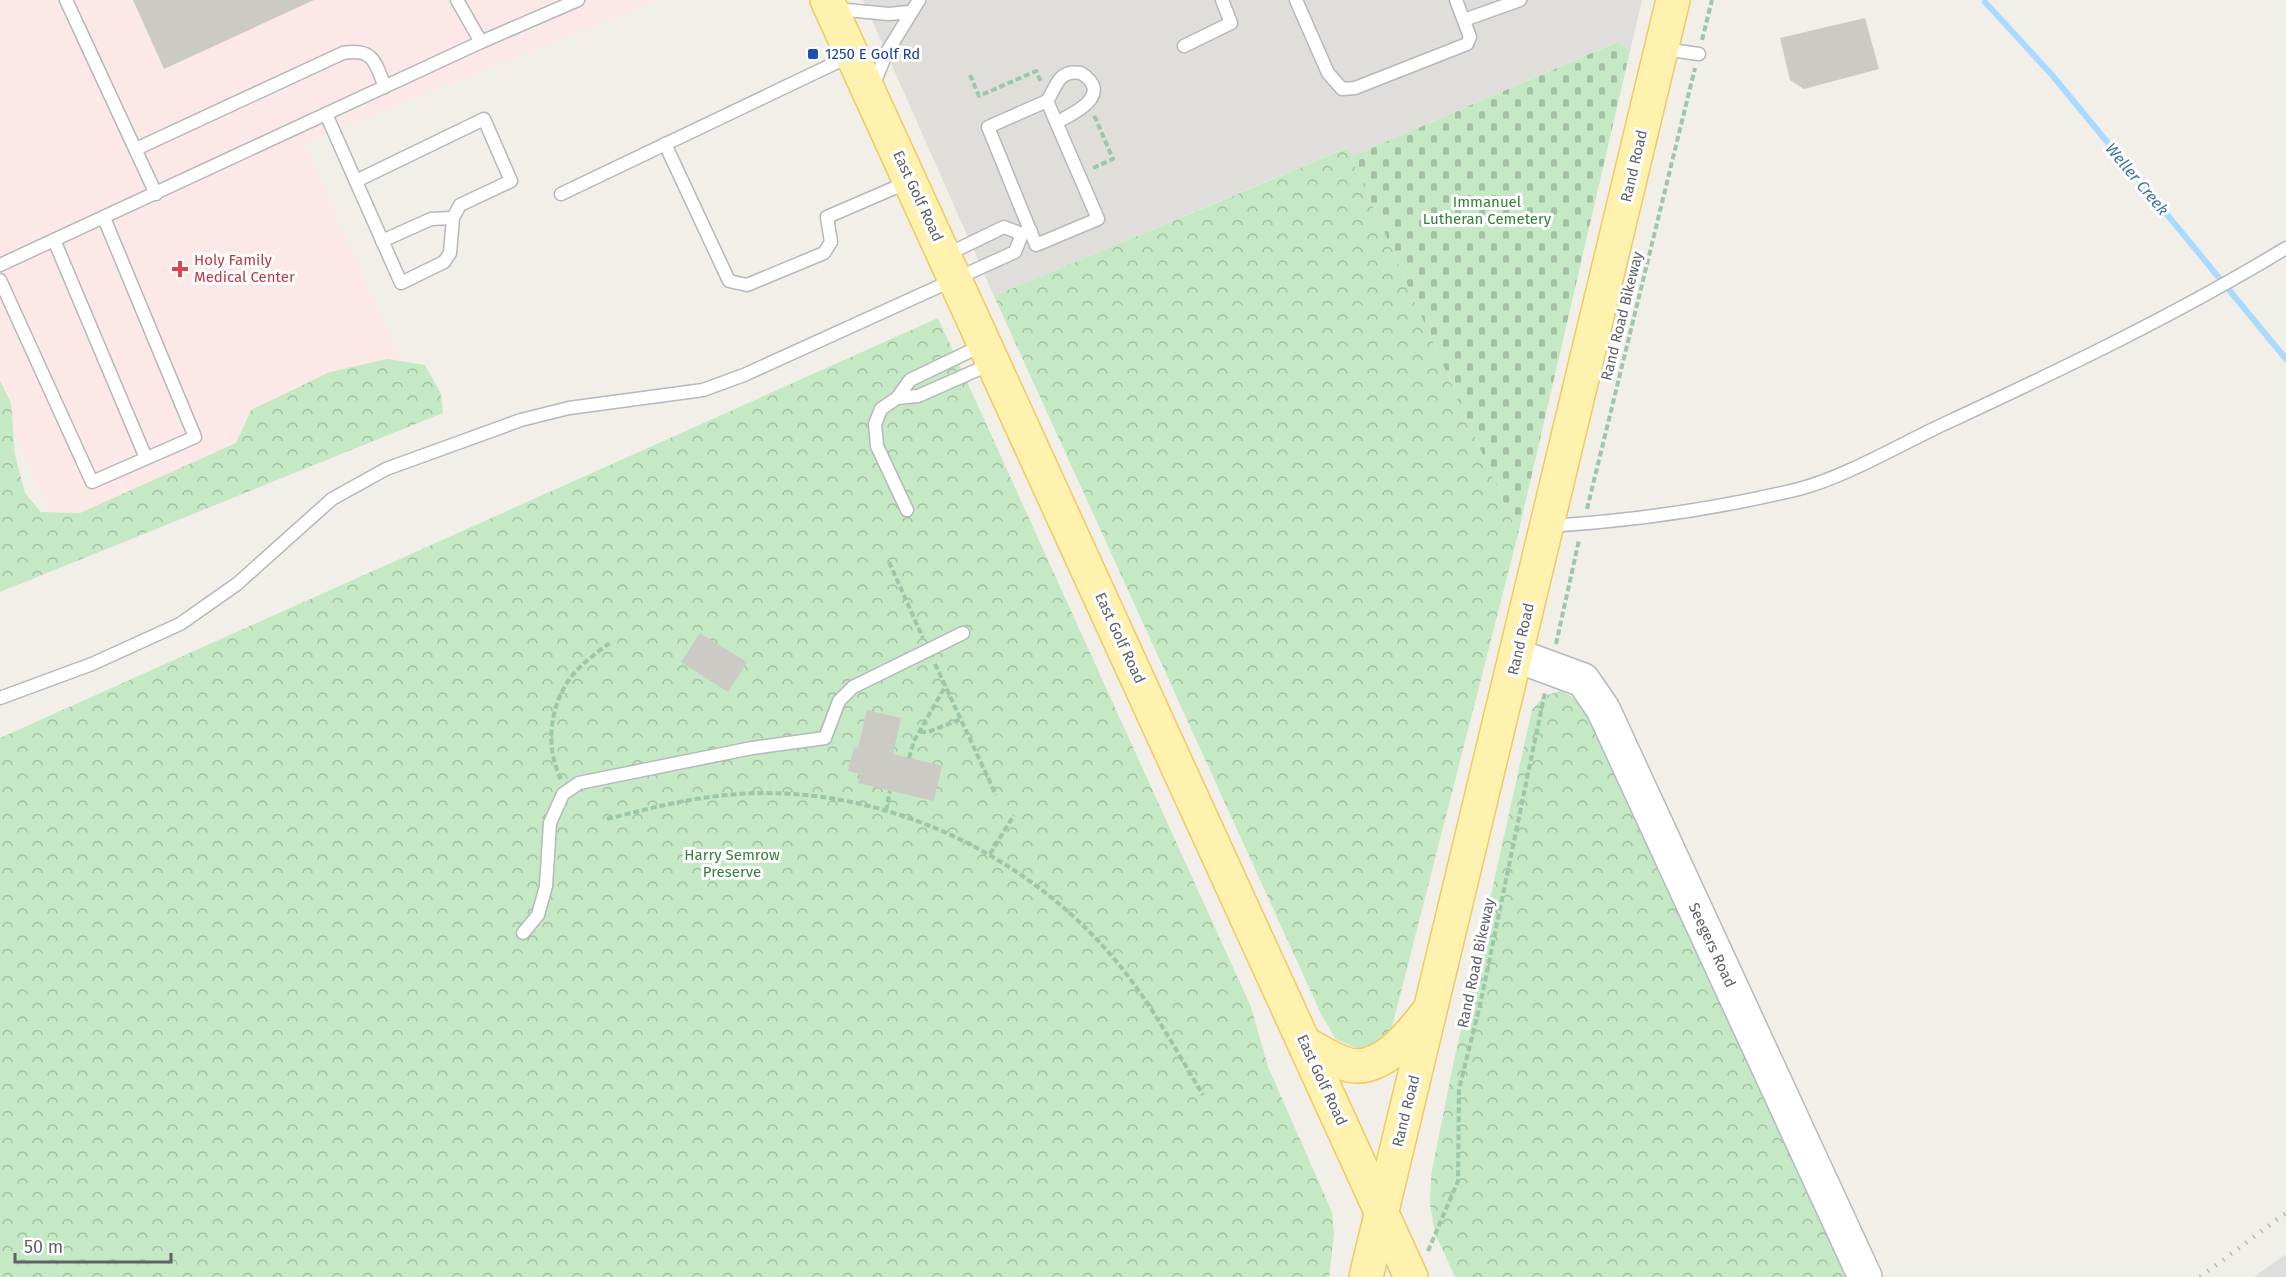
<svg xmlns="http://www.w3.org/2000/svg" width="2286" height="1277" viewBox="0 0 2286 1277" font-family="'Fira Sans',sans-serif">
<defs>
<pattern id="forest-crowns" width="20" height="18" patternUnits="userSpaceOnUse" patternTransform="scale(1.5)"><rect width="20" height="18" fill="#c5e8c5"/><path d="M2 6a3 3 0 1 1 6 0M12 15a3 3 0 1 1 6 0" fill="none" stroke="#a3c0a4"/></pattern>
<pattern id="cemetery-stones" width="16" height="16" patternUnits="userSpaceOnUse" patternTransform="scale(1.5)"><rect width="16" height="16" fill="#c5e8c5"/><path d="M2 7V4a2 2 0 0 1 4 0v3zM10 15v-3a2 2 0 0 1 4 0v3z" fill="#a3c0a4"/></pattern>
</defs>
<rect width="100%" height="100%" fill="#f1efe8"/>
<g fill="#e0deda">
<polygon points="863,0 1642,0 1630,51 1616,42 1351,157 1346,148 994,296"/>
<polygon points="2286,1254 2286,1277 2254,1277"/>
</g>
<polygon fill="#fce8e6" points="0,0 659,0 304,143 416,395 61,538 0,398"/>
<g fill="url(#forest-crowns)">
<polygon points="1347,148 1518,534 1392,1027 1384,1040 1361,1050 1336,1039 1322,1016 994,296"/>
<polygon points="938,318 1251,1007 1268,1067 1332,1212 1334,1234 1329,1277 0,1277 0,738"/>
<polygon points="387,359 425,365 441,394 443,413 0,592 0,381 11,403 15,455 25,493 41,512 80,513 236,443 251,410 330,372"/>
<path d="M1560,691C1576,697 1582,707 1591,722L1847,1277H1455L1435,1233L1430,1205L1431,1176L1452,1070L1532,710L1544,696Z"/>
</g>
<polygon fill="url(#cemetery-stones)" points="1617,42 1630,51 1518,534 1351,157"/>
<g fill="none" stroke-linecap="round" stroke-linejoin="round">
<polyline stroke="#aadaff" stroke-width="6" points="1985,2 2052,75 2286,359"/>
</g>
<g fill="#cccac5">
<polygon points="133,0 314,0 164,69"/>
<polygon points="1865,18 1879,69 1804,89 1790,80 1780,38"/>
<polygon points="700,633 747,662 728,692 681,662"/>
<polygon points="867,710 901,718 893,754 942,766 934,801 858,783 860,774 848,771 854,747 858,748"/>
</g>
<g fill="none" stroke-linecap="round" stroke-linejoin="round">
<defs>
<g id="lane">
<polyline points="66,0 156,194"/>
<polyline points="457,0 481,42"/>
<polyline points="1296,0 1328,73 1342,89 1355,88 1467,44 1470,37 1456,0"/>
<polyline points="836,9 889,14 909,12"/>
<polyline points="1464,20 1520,0"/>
<polyline points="1184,46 1231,23 1222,0"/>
<polyline points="1663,49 1699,54"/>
<polyline points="873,86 887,52 919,0"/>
<polygon points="1047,101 1098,219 1036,245 988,127"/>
<path d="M1047,101C1057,86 1058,69 1081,73C1114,94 1075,113 1057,122"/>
<polyline points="326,114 401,283 444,262 450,253 453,218 460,205 511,181 484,119 356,181"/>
<polyline points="665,144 729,281 747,285 824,253 831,242 827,217 908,182"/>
<path d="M136,149L343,53C374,48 375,62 385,87"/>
<polyline points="561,194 852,55"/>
<polyline points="54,240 146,458"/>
<polyline points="382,241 431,219 453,218"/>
<polyline points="946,255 1004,227 1022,234"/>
<polyline points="0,265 481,42 578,0"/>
<polyline points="0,280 92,482 195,437 104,218"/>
<polyline points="897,398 918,396 993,363"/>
<polyline points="907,510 877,446 875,424 881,409 897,398 910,380 985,344"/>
<path d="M1548,526C1632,521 1716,509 1799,489C1845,477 1899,445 1944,424C2060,370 2176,315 2286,248"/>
<polyline points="0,698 92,664 180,624 237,584 332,499 386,469 521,420 569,408 703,390 744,375 995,261 1015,252 1022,234 1031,231"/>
<polyline points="523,933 538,915 546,886 550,823 563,794 579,783 752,748 825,738 839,701 853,687 963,633"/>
</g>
<polyline id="secondary" points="1518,656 1583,680 1603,709 1865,1277"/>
<g id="primary">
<polyline points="827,0 1411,1277"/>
<path d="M1306,1044C1319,1051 1334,1061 1349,1065C1382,1072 1410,1035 1428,1012"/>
<polyline points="1366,1277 1673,0"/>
</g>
</defs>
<use href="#lane" stroke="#b5b8bc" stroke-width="15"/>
<use href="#secondary" stroke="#b6babf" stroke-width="36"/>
<use href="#primary" stroke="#f2c960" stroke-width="36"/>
<g stroke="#9cc7a9" stroke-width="4" stroke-dasharray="6 3" stroke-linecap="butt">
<polyline points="1702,40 1712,0"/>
<polyline points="970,75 979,96 1036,71 1041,82"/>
<polyline points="1093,168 1113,159 1094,115"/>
<polyline points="1587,509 1695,68"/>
<polyline points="889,562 923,638"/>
<polyline points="1556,644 1579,540"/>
<polyline points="935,664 996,795"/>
<polyline points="920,732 928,732 961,719"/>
<polyline points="909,758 914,741 946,685"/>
<path d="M561,779C543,745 551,696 578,669C588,659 600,650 611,642"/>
<polyline points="886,811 890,791"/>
<path d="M607,819C644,810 680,800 718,796C873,777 1034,853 1128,976C1156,1013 1179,1055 1203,1095"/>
<polyline points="990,854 1014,815"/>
<polyline points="1428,1251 1458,1181 1459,1089 1480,1005 1545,692"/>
</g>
<use href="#lane" stroke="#fff" stroke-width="12"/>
<use href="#secondary" stroke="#fff" stroke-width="33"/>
<use href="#primary" stroke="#fff2af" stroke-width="33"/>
<polyline stroke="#b6b7b8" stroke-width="4.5" stroke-dasharray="1.5 8" stroke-linecap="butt" points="2200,1277 2286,1213"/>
</g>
<rect fill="#1a4fb4" stroke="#fff" stroke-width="2" x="807" y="48" width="12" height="12" rx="3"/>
<path fill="#e0444e" stroke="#fff" stroke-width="2" d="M177 260h6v6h6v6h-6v6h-6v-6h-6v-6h6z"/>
<g text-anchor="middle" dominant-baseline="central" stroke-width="6" stroke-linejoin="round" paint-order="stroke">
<g font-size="15" fill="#164399" stroke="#fff" text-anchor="start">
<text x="825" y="54">1250 E Golf Rd</text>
</g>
<g font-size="15" fill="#5f6368" stroke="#fff">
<text transform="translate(1634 166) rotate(-77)">Rand Road</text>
<text transform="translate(918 196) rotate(65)">East Golf Road</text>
<text transform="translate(1622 316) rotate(-76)">Rand Road Bikeway</text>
<text transform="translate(1120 638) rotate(65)">East Golf Road</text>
<text transform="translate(1521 639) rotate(-77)">Rand Road</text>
<text transform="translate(1712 945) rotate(65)">Seegers Road</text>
<text transform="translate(1476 963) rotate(-78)">Rand Road Bikeway</text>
<text transform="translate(1322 1080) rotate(65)">East Golf Road</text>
<text transform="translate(1406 1111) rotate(-76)">Rand Road</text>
</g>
<g font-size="15" fill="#348238" stroke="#fff">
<text x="1487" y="202">Immanuel<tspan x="1487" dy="17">Lutheran Cemetery</tspan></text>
<text x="732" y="855">Harry Semrow<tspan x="732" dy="17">Preserve</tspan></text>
</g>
<g font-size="15" fill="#be3a42" stroke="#fff" text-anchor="start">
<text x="194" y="260">Holy Family<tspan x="194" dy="17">Medical Center</tspan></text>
</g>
<g font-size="16" font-style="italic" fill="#4174aa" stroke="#fff">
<text transform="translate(2137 179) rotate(50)">Weller Creek</text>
</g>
</g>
<path d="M15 1253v9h156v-9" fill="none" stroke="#5f6368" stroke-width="3"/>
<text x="24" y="1253" font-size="18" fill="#5f6368" stroke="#ffffff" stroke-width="4.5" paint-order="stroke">50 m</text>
</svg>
